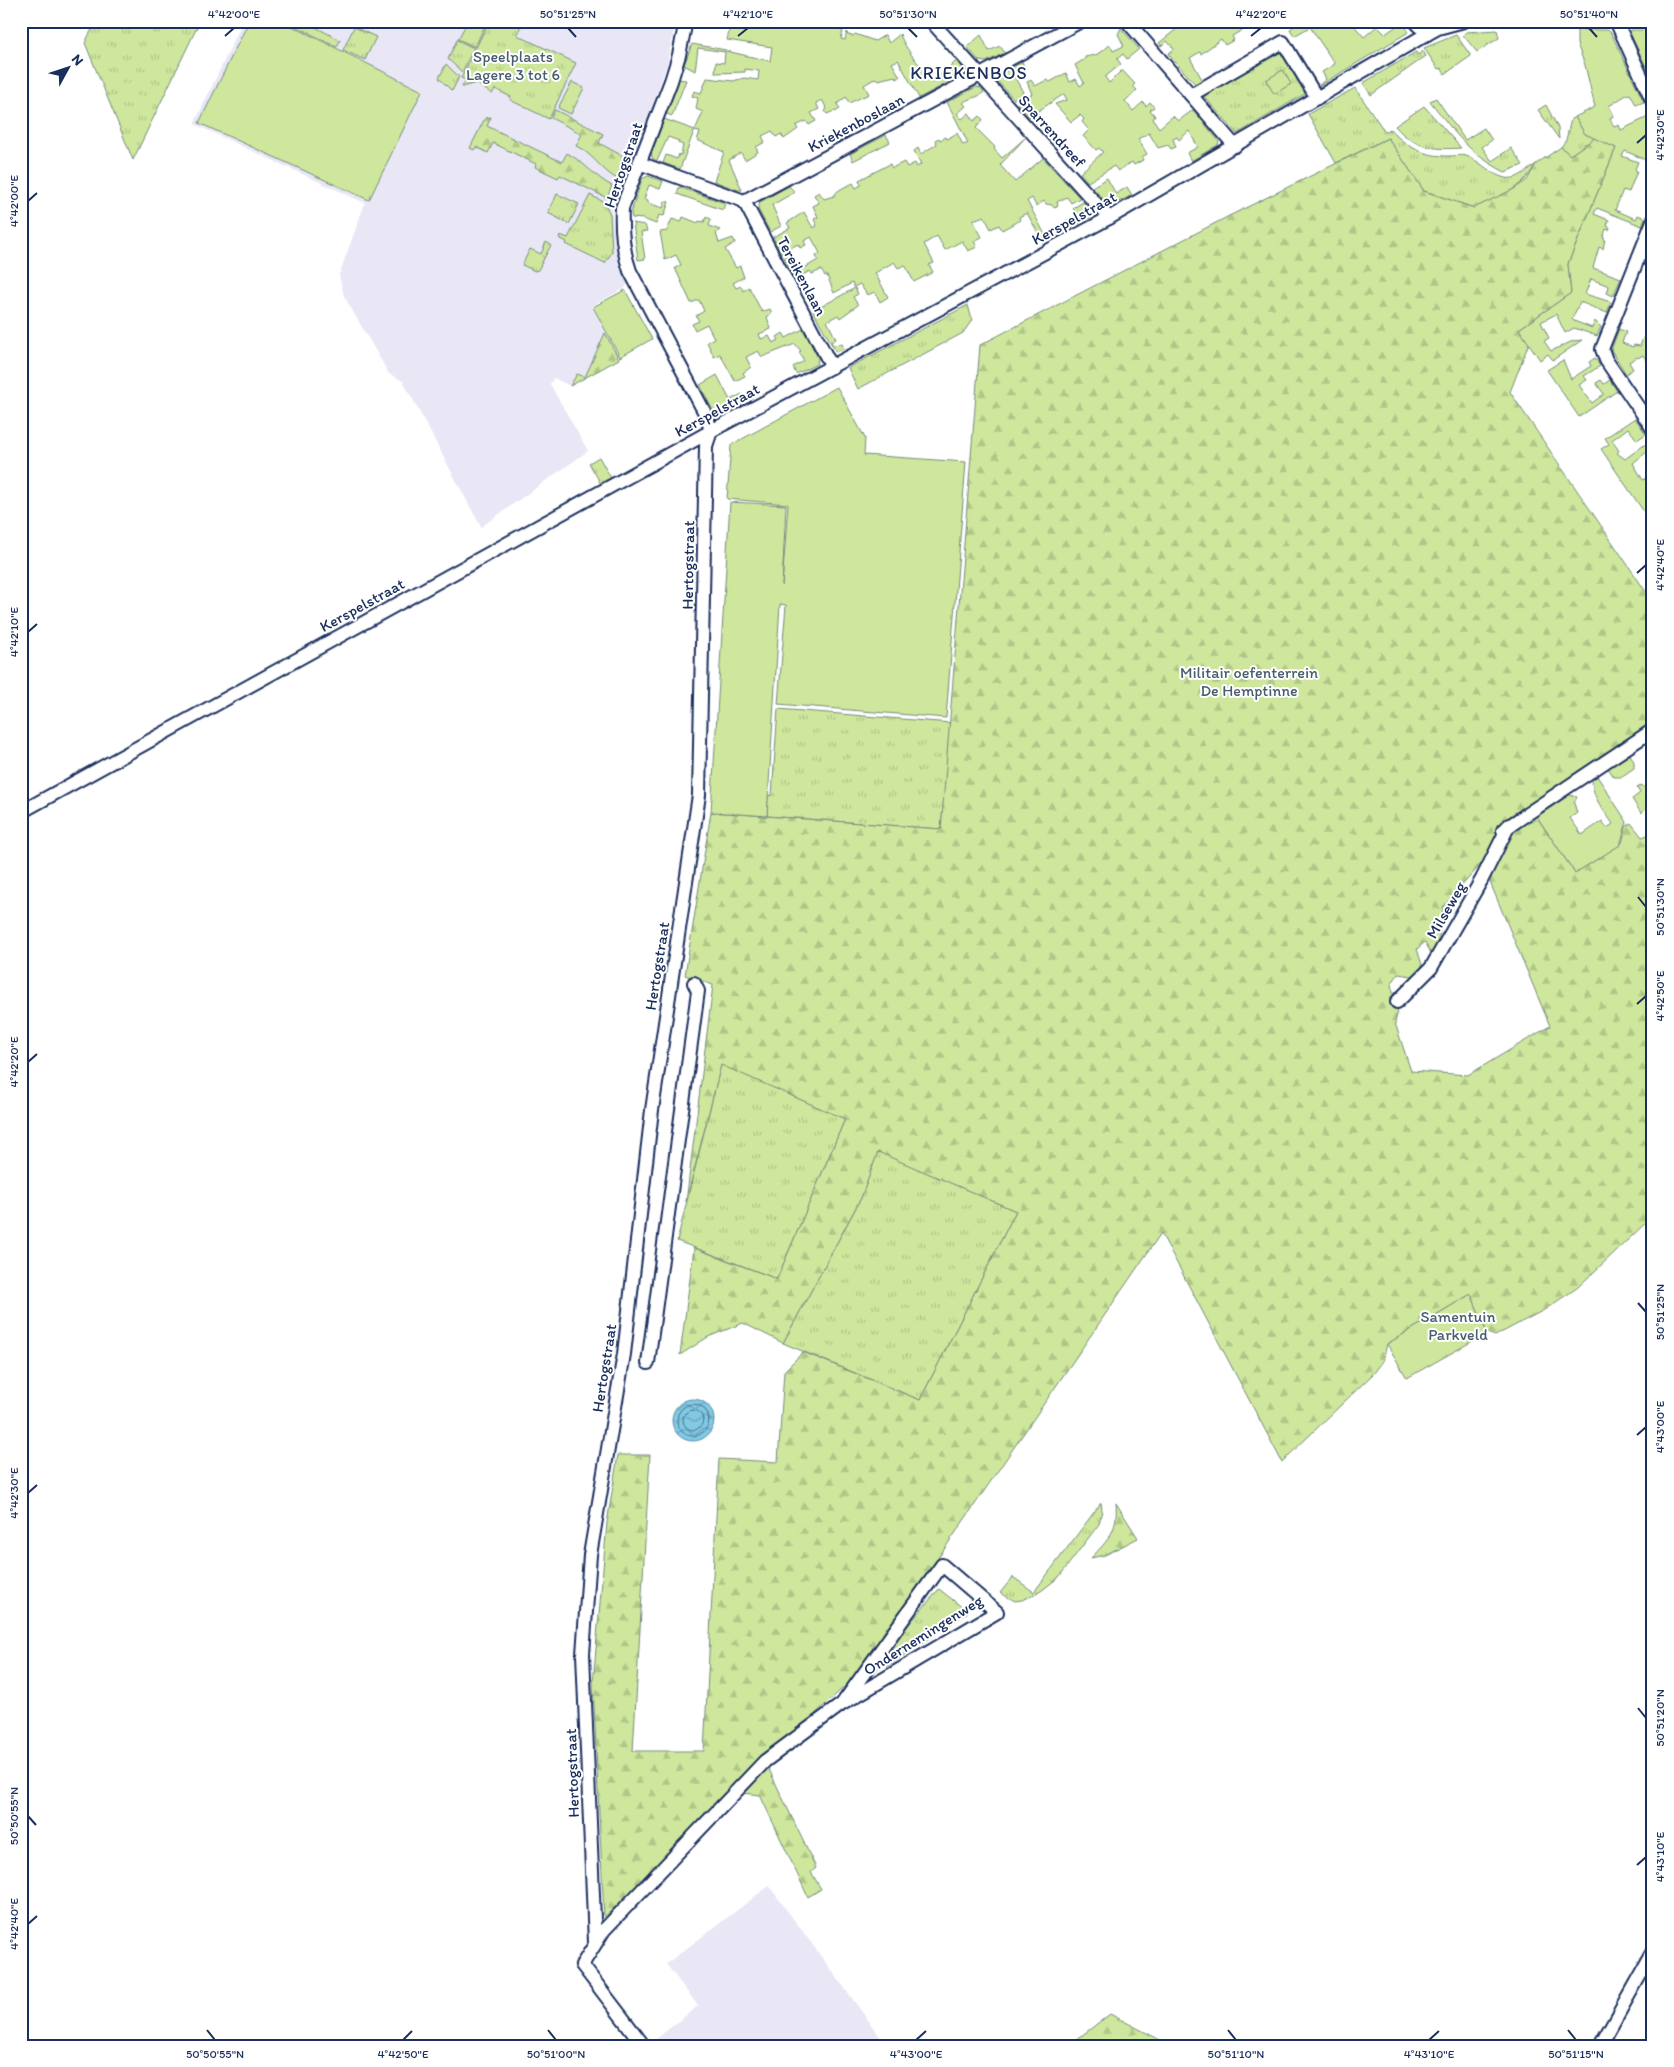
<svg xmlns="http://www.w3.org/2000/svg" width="1674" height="2067" viewBox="0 0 1674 2067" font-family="Itim,sans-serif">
<defs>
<pattern id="grass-tufts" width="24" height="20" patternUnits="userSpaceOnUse" patternTransform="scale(1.25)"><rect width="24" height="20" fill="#cee79c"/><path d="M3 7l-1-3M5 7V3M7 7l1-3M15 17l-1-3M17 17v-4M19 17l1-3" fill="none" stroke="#b0c689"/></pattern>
<pattern id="forest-firs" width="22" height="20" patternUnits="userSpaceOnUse" patternTransform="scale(1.25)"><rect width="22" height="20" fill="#cee79c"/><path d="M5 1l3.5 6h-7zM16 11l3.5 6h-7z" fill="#b0c689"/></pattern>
<pattern id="water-waves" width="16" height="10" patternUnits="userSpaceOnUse" patternTransform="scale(1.25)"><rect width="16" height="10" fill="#81cae2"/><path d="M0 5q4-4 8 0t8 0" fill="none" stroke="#69a4ba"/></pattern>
</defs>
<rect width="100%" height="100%" fill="#fff"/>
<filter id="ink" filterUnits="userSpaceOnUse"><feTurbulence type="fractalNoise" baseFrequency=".02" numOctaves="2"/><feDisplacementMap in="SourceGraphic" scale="10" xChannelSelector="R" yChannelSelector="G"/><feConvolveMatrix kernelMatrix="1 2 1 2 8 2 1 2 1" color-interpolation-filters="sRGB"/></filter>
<g filter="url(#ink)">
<g fill="#e9e7f6">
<polygon points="243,21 676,21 667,64 636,152 625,176 615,192 611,207 619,256 629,282 625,288 592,306 620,359 570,386 554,378 550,384 588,451 481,527 403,381 389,374 344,296 339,275 365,203 194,124"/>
<polygon points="769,1886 843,1986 887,2046 662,2046 656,2039 698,2006 666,1964"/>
</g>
<g fill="url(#grass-tufts)" stroke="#748b7d">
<polygon points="96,21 200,21 133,160 85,43"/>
<polygon points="285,21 304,21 340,40 337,47"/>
<polygon points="468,21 487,21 475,47 458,39"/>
<polygon points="489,21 523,21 517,35 576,63 549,119 510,100 511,97 495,89 492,94 476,83 462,87 466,80 461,78"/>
<polygon points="354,27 376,37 365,60 343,50"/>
<polygon points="1497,30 1499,38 1477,52 1463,35 1466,32"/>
<polygon points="1456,35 1471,56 1445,74 1441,68 1438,69 1424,48"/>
<polygon points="457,40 474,48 462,72 448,59"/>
<polygon points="1282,49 1308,92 1237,134 1202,94"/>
<polygon points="1423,51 1426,56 1371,95 1363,83 1416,52 1418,55"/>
<polygon points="446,64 459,77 452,91 439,78"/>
<polygon points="572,82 584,88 571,114 558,108"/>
<path d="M1355,88L1385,132L1390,129C1406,147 1425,157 1450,156C1457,156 1462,154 1469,157C1483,163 1497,181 1513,178C1520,177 1529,169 1536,164C1521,191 1500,196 1474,208L1424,191L1388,138L1336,163L1308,114Z"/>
<path d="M1436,98L1465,140L1484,128L1492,140L1482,147L1492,161L1511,148L1523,165L1505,172C1467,152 1456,134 1430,101Z"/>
<polygon points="1546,105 1558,128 1559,139 1538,110"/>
<path d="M1424,106L1461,148C1434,150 1414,148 1395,126Z"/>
<polygon points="1575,117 1585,134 1595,138 1570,155 1561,147 1566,140 1571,119"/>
<polygon points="557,194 579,204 569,224 548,213"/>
<polygon points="590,195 604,202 610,214 612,252 605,263 566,244 567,242 559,238 560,235 568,238"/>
<polygon points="546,242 551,245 538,270 535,271 522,265 530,249 541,254"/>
<polygon points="968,305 972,320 963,333 858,389 848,368"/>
<polygon points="599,457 611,478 601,484 589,463"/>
<polygon points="778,709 951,723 941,829 767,816 768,796 772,795"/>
<polygon points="721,1064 845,1119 777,1279 677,1241"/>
<polygon points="878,1151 1016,1211 920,1400 783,1343 861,1198"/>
<polygon points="1101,1503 1102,1510 1099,1524 1059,1577 1041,1591 1022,1600 1015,1601 1000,1593 1013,1577 1034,1592"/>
<polygon points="939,1589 968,1612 888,1666 886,1665 882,1656"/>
</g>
<g fill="url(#forest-firs)" stroke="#748b7d" fill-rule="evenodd">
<path d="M555,110L603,134L599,143L630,160L624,176L617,179C601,170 592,153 576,146L582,134L551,118Z"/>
<path d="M491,117L487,126L562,162L567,153C584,162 595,177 612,186L607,198L560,175L558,178L535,167L536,164L493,143L488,153L476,147L474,150L470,148L485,118Z"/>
<path d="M1388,138L1424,191L1474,208L1514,189L1527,180L1536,164L1561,147L1570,155L1595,138L1616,148L1568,264L1571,293L1519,329L1529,343L1510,392L1653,602V728L1532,810L1575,873L1622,843L1626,827L1631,823L1642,837L1653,833V1216L1577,1288L1544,1310L1495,1336L1487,1333L1471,1294L1387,1344L1383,1361L1374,1373L1282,1462L1161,1233L860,1672L765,1761L816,1868L811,1872L821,1889L808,1897L760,1795L735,1792L634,1892L604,1917L593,1683L607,1523L618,1455H650L633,1751H704L719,1459L778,1462L784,1371L803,1352L920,1400L1016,1211L878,1152L861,1198L783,1343L743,1323L708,1337L680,1355L694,1248L777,1279L845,1119L721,1065L686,1202L713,985L685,975L711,812L941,829L980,345L1231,215ZM1482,863L1550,1026L1468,1075L1411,1071L1395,1023L1398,1010L1391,985L1398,974L1419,977L1423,968L1417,949L1425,942L1433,957L1437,951L1443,907Z"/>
<polygon points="605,333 619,359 570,386 577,374 585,377"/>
<path d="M1116,1503L1138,1538L1105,1555L1091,1558C1109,1539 1118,1531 1116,1503Z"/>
<polygon points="1110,2014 1172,2046 1068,2046"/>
</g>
<g fill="#cee79c" stroke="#748b7d">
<polygon points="249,21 282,21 422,91 369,200 199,123"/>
<path d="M710,21H825L824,24L843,31L841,39L845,40L847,32L848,35L853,36L855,34L875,41L885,35L889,43L900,34C902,42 913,58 919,64C924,68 923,64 927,69L924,73L931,82L940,74L944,78L952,71L949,68L956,61L964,70L963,75L919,98L898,60L892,63L900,77L897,79L895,76L878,80L876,78L864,85L869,94L849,103L846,97L837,104L840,109L835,112L834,111L827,114L825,111L827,109L822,100L816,103L819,109L811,113L816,121L809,125L806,121L796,126L798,129L784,139L781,134L776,137L772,131L762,136L765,142L756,147L758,152L745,160L741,153L729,160L742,190H738L714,181L724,152L697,140L700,132L694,131L680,169L663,163L666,155L677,159L679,154L681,155L683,145L678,143L679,141L668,137L657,161L653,159L651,154L664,119L695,130L703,112L696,109L698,98L692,96L694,91L701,93L707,78L733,81L744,78L758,80L759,71L745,69V72L715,73L716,62L724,63L725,52L698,48L695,71L684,65L692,44L726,50V51L770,61L772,47L727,40L730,27Z"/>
<polygon points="1175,21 1258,21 1232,36 1234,40 1225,45 1221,39 1201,54 1200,52 1190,58 1203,81 1196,85 1168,54 1174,49 1167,41 1161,46 1159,43 1179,27"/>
<polygon points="1301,21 1350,21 1364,37 1377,26 1385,34 1401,23 1408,30 1407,33 1317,87 1326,79 1322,72 1335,64 1310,27 1294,36 1290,29"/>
<polygon points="1121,28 1139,49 1127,59 1123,54 1117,59 1121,64 1105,77 1109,83 1122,70 1135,84 1133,86 1137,90 1125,101 1133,111 1143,102 1146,106 1150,102 1154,107 1150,110 1155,116 1153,119 1159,128 1173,116 1178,121 1193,110 1219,141 1218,145 1191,161 1187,153 1198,147 1189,131 1179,140 1177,137 1173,139 1176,147 1171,149 1168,145 1158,148 1149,133 1138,139 1147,154 1142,157 1143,160 1134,165 1132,162 1118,171 1114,166 1088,182 1080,173 1103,152 1099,148 1096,150 1083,136 1089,130 1082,122 1084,119 1080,115 1071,122 1055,104 1067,100 1064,94 1029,117 1017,104 1032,94 1027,82 1031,80 1035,86 1047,80 1050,82 1066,73 1070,82 1076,79 1080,86 1084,83 1075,65 1085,59 1085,57 1096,55 1110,45 1113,51 1124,46 1118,34"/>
<polygon points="1577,30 1608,30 1611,33 1644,102 1636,105 1631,95 1628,94 1609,106 1614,116 1610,118 1614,127 1619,125 1621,130 1650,116 1653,121 1653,163 1625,151 1622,156 1638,162 1635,169 1637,171 1629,192 1623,190 1615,210 1636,219 1638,215 1645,218 1642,226 1597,208 1594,214 1609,220 1607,226 1610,227 1609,230 1606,229 1603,238 1605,239 1603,249 1599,247 1593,268 1621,278 1613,296 1607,293 1609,286 1591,279 1585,294 1611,302 1607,313 1580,302 1572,319 1574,321 1592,328 1595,321 1601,327 1597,336 1574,328 1565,333 1556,314 1541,322 1549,338 1544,341 1551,351 1573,341 1582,340 1553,360 1548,354 1540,360 1519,329 1571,293 1568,264 1616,148 1585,134 1575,117 1595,107 1585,65 1577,44"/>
<polygon points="1631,30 1653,30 1653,45 1645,48 1653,62 1653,77 1651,77 1630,33"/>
<polygon points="981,35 989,51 1000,46 1005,53 986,62 979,61 967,47"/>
<polygon points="1022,62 1026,70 1014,76 1023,92 1014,99 997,81 998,75"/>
<polygon points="1283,70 1291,84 1274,94 1266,80"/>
<polygon points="677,79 686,80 672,116 665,113"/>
<path d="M976,87L981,88L984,92C977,99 969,97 963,103L966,106L957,114L962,119L969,113L974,121L980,116L983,120L976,128L995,147L994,149L1002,158L1025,138L1000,165L1015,182L1043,158L1080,198L1071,203L1067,197L1057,202L1058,206L1054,208L1052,205L1046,204L1044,201L1036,206L1032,198L1027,201L1048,240L1043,242L1027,213L1019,217L1020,220L1002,230L999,225L991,229L984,216L973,220L982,237L974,241L977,247L968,251L962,241L945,250L937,236L924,244L934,263L929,265L933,272L914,282L905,265L898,268L894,262L875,273L888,297L880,302L875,292L867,295L860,284L854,287L852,283L834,293L827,275L825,276L821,270L812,274L810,271L795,279L784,257L791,253L801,270L818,260L816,256L820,253L811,237L804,241L806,245L800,248L798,244L781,253L773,237L790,228L787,223L804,212L813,228L817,226L814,219L818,217L813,206L819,203L814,195L819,192L824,199L834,196C837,189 846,187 853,183L856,188L861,185L859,180L890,164L892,168L904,162L907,167L915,163L917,167L921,164L914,151L918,148L921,154L937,144L935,140L939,138L940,140L946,137L947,139L957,133L963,145L968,143L947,102Z"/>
<polygon points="886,135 890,142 853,161 850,154"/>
<polygon points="648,176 663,181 660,189 649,185 644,199 648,200 648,203 663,208 665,201 669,202 664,216 659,215 656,224 643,219 632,218 631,212 642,179"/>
<path d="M1107,178L1116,194L1127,187L1132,195C1109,208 1109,206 1092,187Z"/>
<polygon points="789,186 795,192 772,205 781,226 770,232 758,209 760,202"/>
<polygon points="679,187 725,203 723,210 677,194"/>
<polygon points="1083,202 1092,212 1092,217 1070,228 1066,221 1077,215 1073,208"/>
<polygon points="683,217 698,223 699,221 704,222 706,217 711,219 709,226 720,230 716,233 719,243 733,238 735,243 725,249 736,268 740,266 744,277 733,283 736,288 741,286 743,291 749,287 762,312 770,309 772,313 767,317 771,329 759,334 761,339 769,336 773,343 779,340 777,337 783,333 786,338 803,329 818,358 817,364 796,374 793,367 804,361 799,352 801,351 795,344 762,357 758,351 746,357 751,367 743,373 745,376 735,381 720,354 714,357 707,342 714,338 707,324 695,330 692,324 699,321 696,316 704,311 699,300 691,303 675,268 681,265 676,255 665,260 660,232 667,231 672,219 681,222"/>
<polygon points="633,223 645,225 647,231 641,232 645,259 638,260"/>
<polygon points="855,288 858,294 853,297 858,305 840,318 838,315 827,321 836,339 831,342 833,345 842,344 844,349 836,352 813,311"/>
<polygon points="625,290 652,339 620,357 593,307"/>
<polygon points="1653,325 1653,365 1650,366 1643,355 1638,358 1637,357 1629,362 1633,369 1626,374 1611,350 1619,329 1626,332 1622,343 1633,347 1634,345 1640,346 1643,338 1647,340"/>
<polygon points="1595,358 1600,366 1584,376 1587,380 1579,385 1592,403 1604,394 1596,383 1601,380 1604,384 1610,380 1617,391 1579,417 1547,370 1563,360 1571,379 1591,366 1589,362"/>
<polygon points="717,375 730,400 742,394 746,401 720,415 714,413 700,385"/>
<polygon points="837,387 865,438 864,455 966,462 946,718 778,704 786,605 780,604 767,816 711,812 730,502 786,505 782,586 788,504 727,499 731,445"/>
<polygon points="1635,418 1646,434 1637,440 1628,428 1612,440 1619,451 1617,453 1625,459 1651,440 1652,443 1646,447 1648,451 1633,463 1643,480 1647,478 1653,488 1653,525 1601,449 1609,444 1605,438"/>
<polygon points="1630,754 1634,762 1634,768 1621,777 1614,777 1608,768"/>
<path d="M1597,776L1627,822L1620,845L1575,873L1537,817L1569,795L1577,797L1574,803L1577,813L1570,818L1582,835L1602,821L1607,828L1613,824C1603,809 1592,798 1592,779Z"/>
<polygon points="1648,780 1653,792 1653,804 1641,813 1632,799 1640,793 1637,788 1642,785 1645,788 1649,785 1647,781"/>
<polygon points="1471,1294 1487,1333 1407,1378 1387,1344"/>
</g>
<circle fill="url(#water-waves)" stroke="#588cad" cx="693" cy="1420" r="21"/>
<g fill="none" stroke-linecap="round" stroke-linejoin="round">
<g stroke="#446d93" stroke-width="1">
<circle cx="693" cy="1420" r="16"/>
<circle cx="693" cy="1420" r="10"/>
</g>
<defs>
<g id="minor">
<polyline points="931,21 1109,218"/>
<polyline points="1127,21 1235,146"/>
<polyline points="1415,21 1427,34"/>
<polyline points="1616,21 1653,102"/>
<polyline points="1191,95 1283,42 1317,98"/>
<polyline points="639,163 744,201 1081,21"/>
<polyline points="744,201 832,367"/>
<polyline points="1653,221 1602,349 1606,360 1653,429"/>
<polyline points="21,812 711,431 1109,218 1427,34 1438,28 1464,21"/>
<polyline points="1503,830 1653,730"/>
<polyline points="1397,1002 1431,968 1482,879 1509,825"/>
<polyline points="648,1363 698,991 694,983"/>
<path d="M595,1943L583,1654L590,1555L624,1354L652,1110L699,795L706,446L711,431L707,417L630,271C623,251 621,229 622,208L671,81L679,55L686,21"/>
<polyline points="644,2046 582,1965 604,1930 765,1761 842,1704 997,1612 942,1565 842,1704"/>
<polyline points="1600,2046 1653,1952"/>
</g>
</defs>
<use href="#minor" stroke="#1b2f5e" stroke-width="16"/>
<use href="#minor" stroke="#fff" stroke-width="12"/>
</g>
</g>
<path fill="none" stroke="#1b2f5e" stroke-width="2" d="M568,28L576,37M908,28L917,37M1589,28L1597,37M225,36L234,28M738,36L748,28M1251,36L1261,28M1637,143L1646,135M28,201L37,193M1637,573L1646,565M28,632L37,624M1638,897L1646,907M1637,1004L1646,996M28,1062L37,1054M1638,1303L1646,1312M1637,1435L1646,1427M28,1493L37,1485M1638,1708L1646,1718M28,1816L36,1825M1637,1865L1646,1857M28,1924L37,1916M207,2030L215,2040M548,2030L556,2040M1228,2030L1236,2040M1568,2030L1576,2040M403,2040L412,2031M916,2040L926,2031M1429,2040L1439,2031"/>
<g text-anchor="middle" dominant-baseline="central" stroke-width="4" stroke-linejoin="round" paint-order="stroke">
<g font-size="16" fill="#485d6e" stroke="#fff">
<text x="513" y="56">Speelplaats<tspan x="513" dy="18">Lagere 3 tot 6</tspan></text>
<text x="1249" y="672">Militair oefenterrein<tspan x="1249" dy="18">De Hemptinne</tspan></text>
<text x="1458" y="1316">Samentuin<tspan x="1458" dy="18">Parkveld</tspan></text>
</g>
<g font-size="16" fill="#1b2f5e" stroke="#fff">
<text transform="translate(856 123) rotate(-28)">Kriekenboslaan</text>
<text transform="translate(1052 131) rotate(48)">Sparrendreef</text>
<text transform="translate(623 165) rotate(-71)">Hertogstraat</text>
<text transform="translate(1074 218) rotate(-29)">Kerspelstraat</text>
<text transform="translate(802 276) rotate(62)">Tereikenlaan</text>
<text transform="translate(717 410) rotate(-29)">Kerspelstraat</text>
<text transform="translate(688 565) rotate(-89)">Hertogstraat</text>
<text transform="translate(362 605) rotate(-29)">Kerspelstraat</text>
<text transform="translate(1446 910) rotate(-60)">Milseweg</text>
<text transform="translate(657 966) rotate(-81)">Hertogstraat</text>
<text transform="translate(604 1368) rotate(-81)">Hertogstraat</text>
<text transform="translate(923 1635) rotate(-32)">Ondernemingenweg</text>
<text transform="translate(572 1773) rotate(-92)">Hertogstraat</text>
</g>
<g font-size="18" letter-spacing="1" fill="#1b2f5e" stroke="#fff">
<text x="969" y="73">KRIEKENBOS</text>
</g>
</g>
<rect width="1674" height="2067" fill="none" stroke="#fff" stroke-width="55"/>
<g transform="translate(68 68) rotate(50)" stroke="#ffffff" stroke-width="4" paint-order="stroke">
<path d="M0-4L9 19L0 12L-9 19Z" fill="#1b2f5e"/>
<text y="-8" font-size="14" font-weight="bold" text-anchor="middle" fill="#1b2f5e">N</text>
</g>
<rect x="28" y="28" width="1618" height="2012" fill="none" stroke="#1b2f5e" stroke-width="2"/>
<g font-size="12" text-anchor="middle" fill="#1b2f5e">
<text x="234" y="18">4°42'00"E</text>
<text x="568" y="18">50°51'25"N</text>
<text x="748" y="18">4°42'10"E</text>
<text x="908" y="18">50°51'30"N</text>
<text x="1261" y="18">4°42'20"E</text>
<text x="1589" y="18">50°51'40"N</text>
<text transform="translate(1660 135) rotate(-90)" y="4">4°42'30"E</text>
<text transform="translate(14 201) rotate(-90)" y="4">4°42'00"E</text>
<text transform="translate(1660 565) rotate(-90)" y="4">4°42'40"E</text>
<text transform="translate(14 632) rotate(-90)" y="4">4°42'10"E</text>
<text transform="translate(1660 907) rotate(-90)" y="4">50°51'30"N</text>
<text transform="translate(1660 996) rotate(-90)" y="4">4°42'50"E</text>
<text transform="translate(14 1062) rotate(-90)" y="4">4°42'20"E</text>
<text transform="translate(1660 1312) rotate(-90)" y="4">50°51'25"N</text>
<text transform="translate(1660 1427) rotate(-90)" y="4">4°43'00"E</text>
<text transform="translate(14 1493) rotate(-90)" y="4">4°42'30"E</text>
<text transform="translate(1660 1718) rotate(-90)" y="4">50°51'20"N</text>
<text transform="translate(14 1816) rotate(-90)" y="4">50°50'55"N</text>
<text transform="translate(1660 1857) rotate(-90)" y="4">4°43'10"E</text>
<text transform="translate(14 1924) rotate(-90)" y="4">4°42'40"E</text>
<text x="215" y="2058">50°50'55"N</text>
<text x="403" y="2058">4°42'50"E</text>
<text x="556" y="2058">50°51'00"N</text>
<text x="916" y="2058">4°43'00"E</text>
<text x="1236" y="2058">50°51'10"N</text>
<text x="1429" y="2058">4°43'10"E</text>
<text x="1576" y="2058">50°51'15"N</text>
</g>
</svg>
